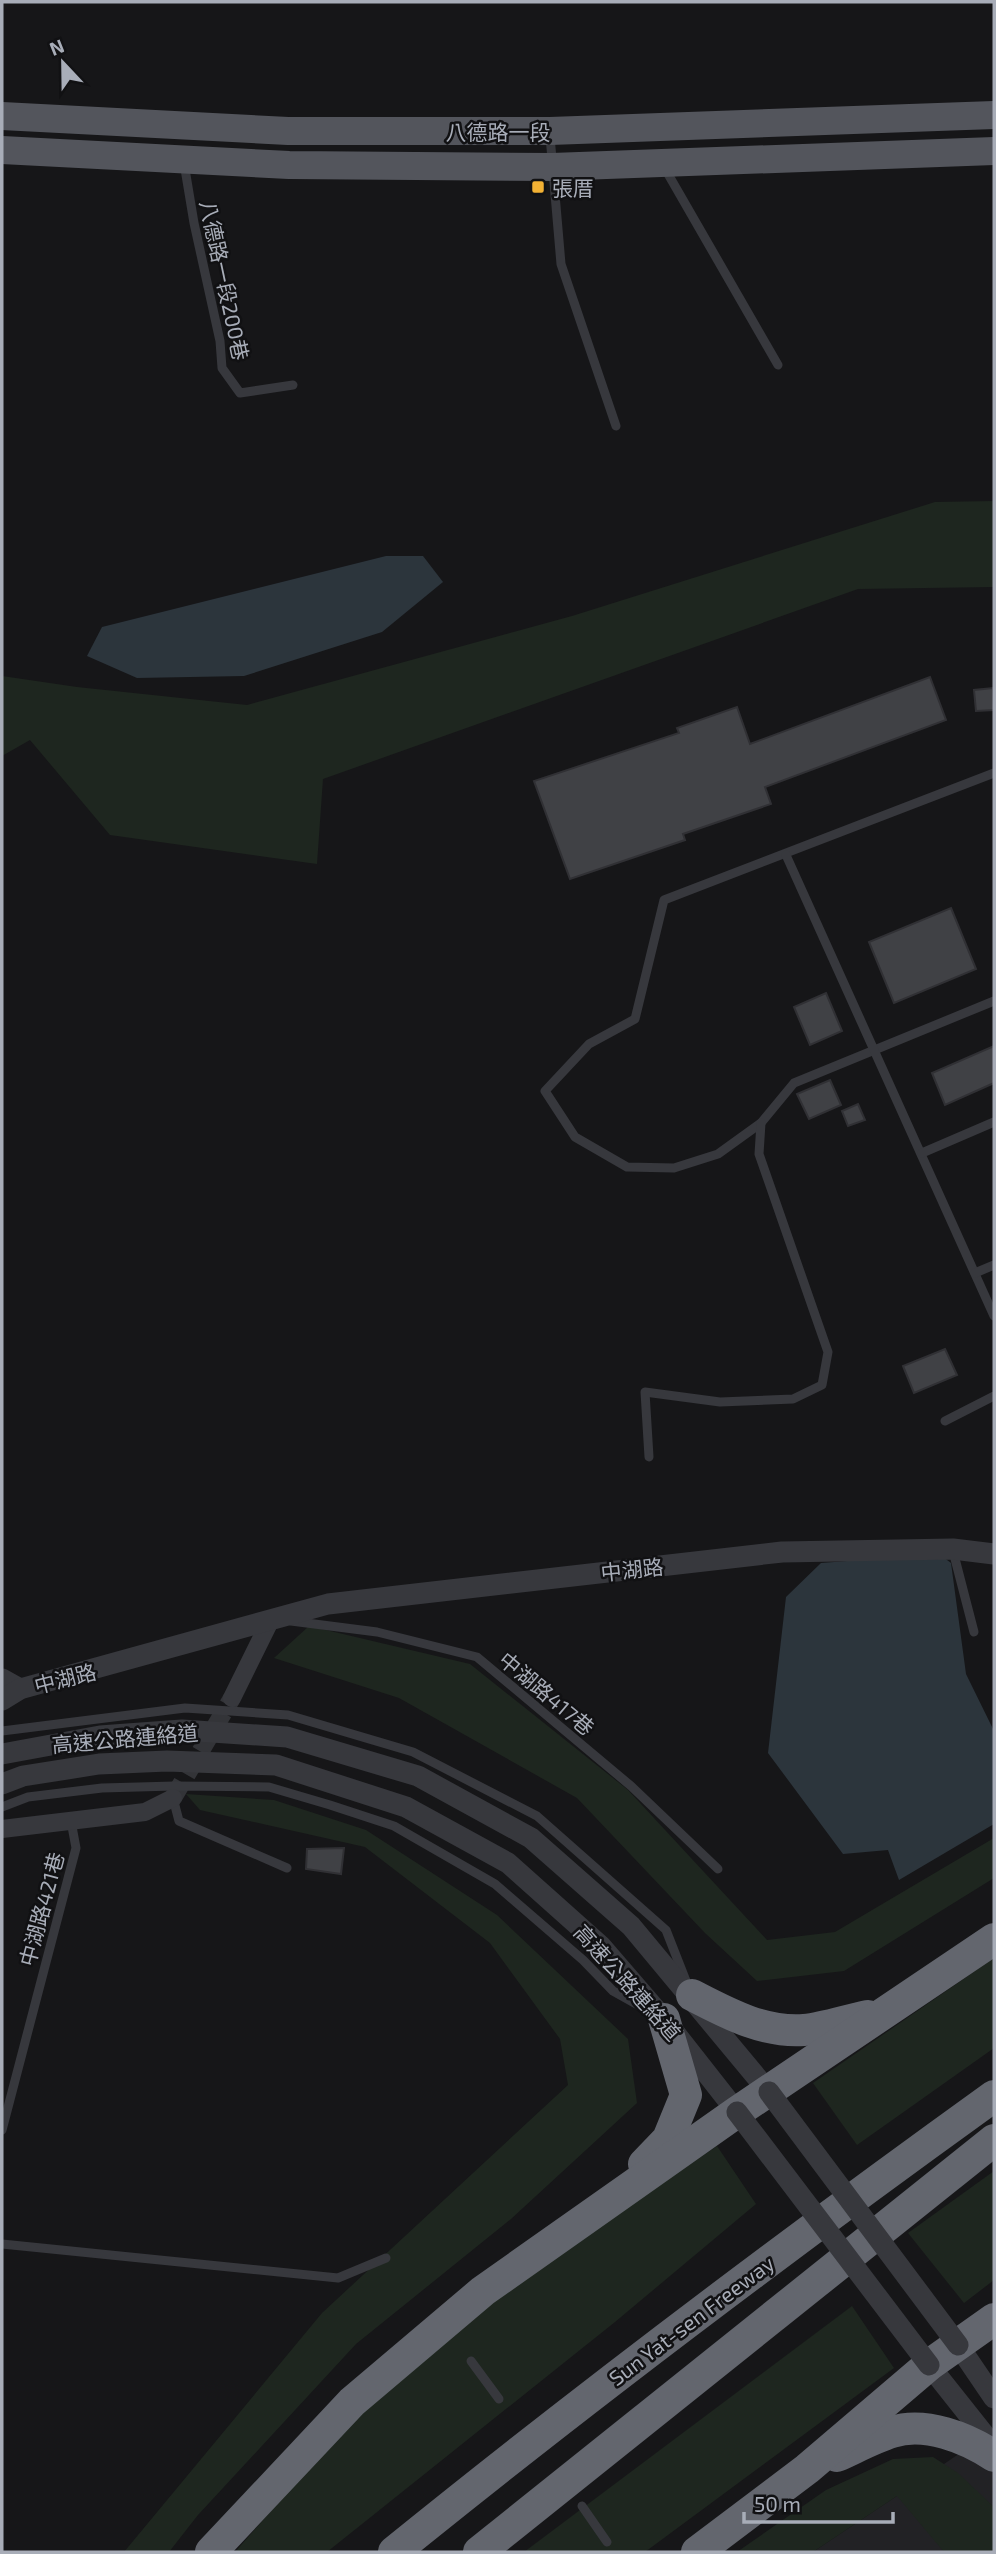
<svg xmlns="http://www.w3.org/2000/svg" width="996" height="2554" viewBox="0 0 996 2554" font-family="'Exo 2','Noto Sans TC',sans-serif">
<rect width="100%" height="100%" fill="#161618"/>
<polygon fill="#222225" points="994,2430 994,2552 813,2552 897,2496"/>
<g fill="#1e261f">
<polygon points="994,501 994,587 858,589 323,779 317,864 110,835 30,740 2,756 2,676 77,687 247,705 572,616 935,502"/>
<polygon points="309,1626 470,1664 628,1790 767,1940 835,1932 994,1838 994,1878 844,1971 757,1981 705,1933 577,1798 399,1698 274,1658"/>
<polygon points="186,1794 274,1800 366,1830 497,1915 628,2039 637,2103 511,2219 356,2344 198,2515 169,2552 124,2552 322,2313 568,2085 560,2039 490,1943 365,1847 200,1810"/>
<polygon points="994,1958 994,2048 857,2145 813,2083"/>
<polygon points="717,2146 756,2204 615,2322 327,2552 235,2552 354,2416 502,2291"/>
<polygon points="994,2171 994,2280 964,2303 908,2233"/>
<polygon points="852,2306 894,2368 645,2552 524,2552"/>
<polygon points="933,2457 958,2473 994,2507 994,2552 944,2552 897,2496 813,2552 737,2552 826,2490 893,2459"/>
</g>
<g fill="#2c353c">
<polygon points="386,556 423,556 443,582 382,632 244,676 137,678 87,656 102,627"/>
<polygon points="939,1554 951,1563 966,1674 994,1731 994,1824 899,1880 888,1850 843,1854 768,1753 786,1597 821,1563"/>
</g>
<g fill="#404145" stroke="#303034" stroke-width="2">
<polygon points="930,677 946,720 765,787 771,804 683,834 685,840 570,879 534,781 679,733 677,728 737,707 750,744"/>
<polygon points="993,688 994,710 976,711 974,690"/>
<polygon points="951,908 976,969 894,1003 869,942"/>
<polygon points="826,993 842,1031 810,1045 794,1007"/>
<polygon points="994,1046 994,1083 945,1105 932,1073"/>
<polygon points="830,1080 841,1105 809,1119 797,1094"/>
<polygon points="858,1104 865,1120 848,1126 842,1111"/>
<polygon points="945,1349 957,1375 914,1393 903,1366"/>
<polygon points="344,1848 341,1874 306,1869 307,1849"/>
</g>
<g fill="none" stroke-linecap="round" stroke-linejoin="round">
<polyline stroke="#333438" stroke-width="18" stroke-dasharray="18 9" stroke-linecap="butt" points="173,1798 232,1698"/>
<g stroke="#37383d" stroke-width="9">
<polyline points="550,136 561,264 616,426"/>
<polyline points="184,163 194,223 220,341 222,368 240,393 293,385"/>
<polyline points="664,167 778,365"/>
<polyline points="994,773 664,900 635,1019 589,1044 545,1091 575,1137 627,1167 674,1168 718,1154 761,1123 794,1083 994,1001"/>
<polyline points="786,855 994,1316"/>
<polyline points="922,1153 994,1122"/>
<polyline points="975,1273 994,1265"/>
<polyline points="945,1421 994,1396"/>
<polyline points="649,1457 645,1392 720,1402 793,1399 822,1385 828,1352 759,1154 761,1123"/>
<polyline points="953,1551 974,1632"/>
<polyline points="291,1621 377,1632 477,1657 631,1786 718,1869"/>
<polyline points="2,1731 185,1708 288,1715 413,1752 537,1816 666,1930 686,1981"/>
<polyline points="173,1798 179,1821 287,1868"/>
<polyline points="2,1807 28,1797 102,1788 174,1786 269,1787 330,1805 394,1826 495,1884 583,1960 613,1991 647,2010"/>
<polyline points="2,2130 76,1848 71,1821"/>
<polyline points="2,2244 338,2278 386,2258"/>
<polyline points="471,2361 499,2399"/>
<polyline points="582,2506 607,2542"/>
</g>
<g stroke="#37383d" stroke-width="18">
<polyline points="232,1698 271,1619"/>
<polyline points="2,1829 145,1812 173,1798"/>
</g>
<g stroke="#37383d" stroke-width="21">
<polyline points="2,1679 20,1689"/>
<polyline points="2,1700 20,1689 328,1604 782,1552 953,1549 994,1554"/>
<polyline points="2,1754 100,1736 182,1730 287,1737 418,1776 531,1838 631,1926 769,2092"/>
<polyline points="2,1784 23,1776 99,1764 167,1761 276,1765 406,1807 508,1863 601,1946 664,2019 737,2112"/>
<polyline points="958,2345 994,2398"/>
<polyline points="929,2365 994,2447"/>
</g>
<g stroke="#53555c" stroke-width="28">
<polyline points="2,116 288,131 550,131 994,115"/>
<polyline points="2,150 289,165 552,167 994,151"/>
</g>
<g stroke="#63666e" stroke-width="32">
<path d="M692,1995C727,2013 763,2033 804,2030C825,2028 847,2020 868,2016"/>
<polyline points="644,2164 668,2139 686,2095 664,2019"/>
<path d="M837,2456C855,2448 873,2438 892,2432C925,2421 967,2438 994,2456"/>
<polyline points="211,2552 352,2402 483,2291 737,2112 994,1939"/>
<path d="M394,2552C589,2394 790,2243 994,2096"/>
<polyline points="479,2552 994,2140"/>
<polyline points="697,2552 807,2469 929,2365 994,2319"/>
</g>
<g stroke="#37383d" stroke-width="21">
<polyline points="769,2092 958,2345"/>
<polyline points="737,2112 929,2365"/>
</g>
</g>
<rect fill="#f2b134" stroke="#111113" stroke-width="2.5" x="531" y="180" width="14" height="14" rx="3.5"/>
<g text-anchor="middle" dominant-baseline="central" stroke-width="5" stroke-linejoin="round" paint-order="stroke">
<g font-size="21" fill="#a8adb8" stroke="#111113">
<text x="498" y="131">八德路一段</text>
<text transform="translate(225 280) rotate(78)">八德路一段200巷</text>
<text transform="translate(632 1569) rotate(-6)">中湖路</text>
<text transform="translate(65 1678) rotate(-14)">中湖路</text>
<text transform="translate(547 1693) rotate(40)">中湖路417巷</text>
<text transform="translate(125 1738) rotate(-5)">高速公路連絡道</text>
<text transform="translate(41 1909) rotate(-75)">中湖路421巷</text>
<text transform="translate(628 1982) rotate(48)">高速公路連絡道</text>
<text transform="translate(691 2320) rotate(-37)">Sun Yat-sen Freeway</text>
</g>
<g font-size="21" fill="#a8adb8" stroke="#111113" text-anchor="start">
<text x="552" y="187">張厝</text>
</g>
</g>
<rect width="996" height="2554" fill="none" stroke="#a8adb8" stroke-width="7"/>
<g transform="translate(63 63) rotate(338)" stroke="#111113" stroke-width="5" paint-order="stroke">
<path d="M0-5L12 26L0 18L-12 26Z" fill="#a8adb8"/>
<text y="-10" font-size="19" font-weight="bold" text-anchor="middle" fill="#a8adb8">N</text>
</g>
<path d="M744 2512v10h149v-10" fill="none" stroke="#a8adb8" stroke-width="3.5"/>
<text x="754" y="2512" font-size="21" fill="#a8adb8" stroke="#111113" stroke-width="5" paint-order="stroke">50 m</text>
</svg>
